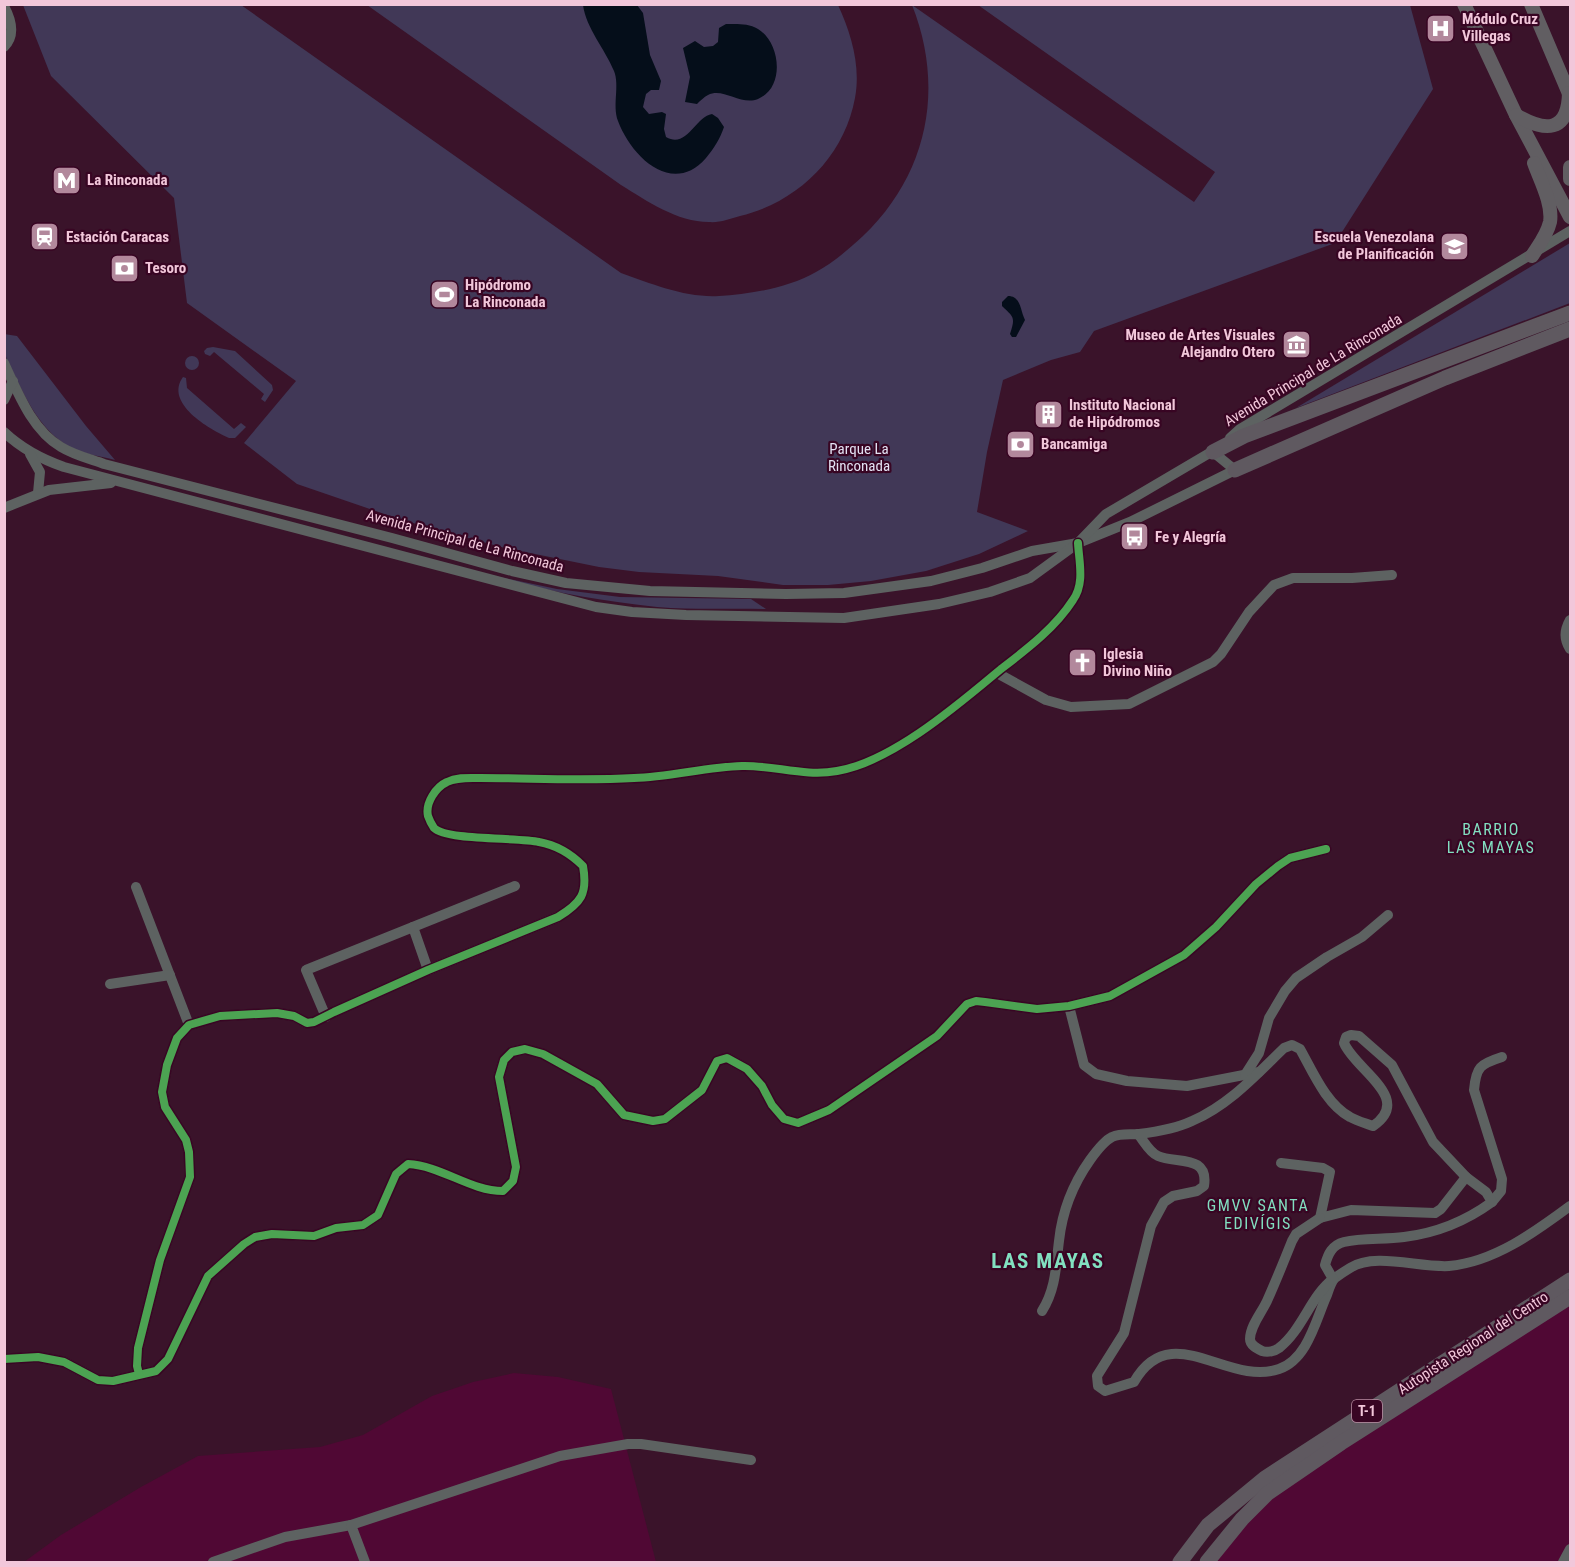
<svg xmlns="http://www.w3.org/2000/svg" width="1575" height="1567" viewBox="0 0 1575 1567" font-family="'Roboto Condensed',sans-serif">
<rect width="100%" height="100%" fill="#3a132a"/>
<g fill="#500834">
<polygon points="1570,1304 1570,1562 1212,1562 1232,1535 1286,1484"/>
<polygon points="514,1373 558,1377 611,1389 656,1562 24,1562 61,1535 141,1487 198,1456 320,1447 363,1435 432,1396 473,1382"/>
</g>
<g fill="#413857">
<path d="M23,5H241L621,273C652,284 686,298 719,296C750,294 788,288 816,272C833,263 849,249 863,236C928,174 945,88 912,5L1194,202L1215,172L978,5H1410L1433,89L1335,243L1094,331L1080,352L1051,360L1003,380L987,452L977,512L1028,531L979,554L926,571L871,581L828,585H783L718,576L639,572L599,567L505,548L402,520L297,484L244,443L296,381L187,303L174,198L51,76Z"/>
<path d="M367,5H838C851,33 861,66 855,98C844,157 798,202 740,216C730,219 719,223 709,222C677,222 647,201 621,185Z"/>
<polygon points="1570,243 1570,303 1296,408"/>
<path d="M4,334L17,336L86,426L115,460C100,456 83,454 70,447C37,429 23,391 7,360L5,353Z"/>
<polygon points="213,347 235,351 272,385 273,390 265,402 261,399 264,394 214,352 210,356 205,354 204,351 207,348"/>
<circle cx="192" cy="363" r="7"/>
<path d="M183,377L186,378L187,388L234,429L241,423L246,427L235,438H229C209,429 164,403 183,377Z"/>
<path d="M490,575L557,589L620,597L751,599L766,609C730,608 693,610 657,607C600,601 545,591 490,575Z"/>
</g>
<g fill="#050e1a">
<path d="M583,5H637L643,13L650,55L661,81L659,90H651L646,94L643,107L649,114L662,112L666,114L664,129L666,137C687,149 695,117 712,114L718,118L724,127C720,139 714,148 706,158C672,197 631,156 618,121C612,105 620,86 614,71C605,49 586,28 583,5Z"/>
<path d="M726,24C737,24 748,23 758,29C780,42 786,87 758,99C741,106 723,87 708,95C704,97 700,101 697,104L685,102L690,77L683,48L695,41L704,47L713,46L718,42L719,28Z"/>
<path d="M1008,296C1021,296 1020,310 1025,320L1016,337H1012L1010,334C1016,316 1013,317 1002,306V302Z"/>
</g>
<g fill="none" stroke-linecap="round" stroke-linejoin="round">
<g stroke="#5d6261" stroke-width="10">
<path d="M4,6C11,19 16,35 4,47"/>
<path d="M4,363C18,393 32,430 61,447C74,455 90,459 104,464L392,538L512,571L566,583L650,591L786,594L844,593L931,581L982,568L1032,551L1078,543L1130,522L1235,470L1213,452"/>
<polyline points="4,400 13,381"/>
<path d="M4,432C22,449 41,459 64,467L596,607L632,612L686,615L844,618L939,604L990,592L1030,578L1078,543L1106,514L1218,448"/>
<polyline points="1230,438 1240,429 1570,231"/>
<polyline points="30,454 40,472 38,493"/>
<polyline points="4,508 49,490 111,483"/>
<path d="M1570,620C1564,631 1564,639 1570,649"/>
<polyline points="997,673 1046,700 1071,707 1129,704 1213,662 1221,654 1249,612 1274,585 1293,578 1352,578 1392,575"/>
<polyline points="136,887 189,1025"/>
<polyline points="413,927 515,886"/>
<polyline points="110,984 170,975"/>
<polyline points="1069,1006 1084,1065 1096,1074 1127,1081 1187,1086 1259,1072"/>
<polyline points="326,1017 306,970 413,927 428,970"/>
<polyline points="1245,1075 1259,1053 1269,1018 1285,991 1296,978 1327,957 1362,937 1388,915"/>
<path d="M1138,1134C1144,1141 1149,1152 1158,1156C1176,1164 1209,1154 1204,1186L1197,1191L1173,1196L1164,1202L1151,1226L1124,1333L1097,1376L1098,1386L1105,1391L1134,1382C1171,1317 1227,1387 1279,1369C1308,1359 1316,1319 1327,1295C1329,1289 1331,1282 1335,1278C1339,1275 1345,1271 1350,1268C1375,1252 1419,1268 1449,1266C1494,1262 1535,1232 1570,1206"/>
<polyline points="1281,1163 1323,1168 1330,1172 1320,1218 1351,1210 1435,1213 1441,1209 1466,1177"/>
<path d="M1492,1202L1501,1191L1502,1179L1474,1090C1476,1067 1480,1064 1502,1057"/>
<path d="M1042,1311C1056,1289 1056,1265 1059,1241C1062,1213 1073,1184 1090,1160C1095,1153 1104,1141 1112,1137C1121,1133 1130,1135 1139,1134C1155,1132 1177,1128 1192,1121C1229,1105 1256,1075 1284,1048L1292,1045L1300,1049C1313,1072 1326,1104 1350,1117C1357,1121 1365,1123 1373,1126C1414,1098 1355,1070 1344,1043L1346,1037L1351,1035L1359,1036L1392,1065L1433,1142L1466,1177L1486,1192L1492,1202C1466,1221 1437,1233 1404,1237C1384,1240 1363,1237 1344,1242C1332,1245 1328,1254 1325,1265L1333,1279C1310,1297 1303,1329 1279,1348C1275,1351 1268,1353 1262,1351C1256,1348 1250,1345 1250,1339C1250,1326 1262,1312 1267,1301C1276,1281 1284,1261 1292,1241L1296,1234L1320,1218"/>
<path d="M4,1359L38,1357L64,1362L98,1380L113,1381L156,1371L168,1359L208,1276L244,1244L255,1237L272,1234L314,1236L336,1228L363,1225L378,1215L396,1174L408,1164C442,1166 470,1191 503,1191L513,1181L516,1167L499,1077L504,1060L512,1052L525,1049L543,1054L597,1084L624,1115L653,1121L665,1119L702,1090L717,1061L727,1058L747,1069L762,1086L772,1105L784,1119L798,1123L829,1110L937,1036L967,1004L976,1001L985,1002L1037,1009L1069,1006L1110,996L1184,955L1216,927L1256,884L1278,866L1290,858L1326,849"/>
<path d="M139,1374L137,1366L138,1348L160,1260L190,1177L189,1152L186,1140L165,1107L162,1092L167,1065L177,1038L189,1025L220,1016L277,1013L294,1016L307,1023L314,1022L334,1012L428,970L558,917C581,903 588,894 583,866C572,855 556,845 539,842C518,837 447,841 434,828C432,825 429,819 428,816C425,803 436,787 447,782C457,777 469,778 480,778C531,778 583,781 634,778C670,777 706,767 742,766C774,765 804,777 837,771C892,762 959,704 1001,669C1027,649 1055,628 1073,600C1085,583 1079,562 1078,543"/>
<polyline points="213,1562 285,1537 351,1525"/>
<polyline points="365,1562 351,1525 560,1456 628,1444 641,1444 751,1460"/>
<polyline points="1563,1562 1570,1549"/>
</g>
<g stroke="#615e62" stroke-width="14">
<polyline points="1464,4 1516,115 1570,217"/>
<polyline points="1531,4 1570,96"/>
<path d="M1516,115C1545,132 1568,133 1569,93"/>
<polyline points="1570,167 1570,179"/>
<path d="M1532,256C1539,245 1547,235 1550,222C1553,204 1540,180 1534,163"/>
</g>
<g stroke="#5f5960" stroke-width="15">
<polyline points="1213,452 1244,436 1570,313"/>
<polyline points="1235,470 1445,378 1570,329"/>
<polyline points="1180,1562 1208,1525 1265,1478 1570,1280"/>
<polyline points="1207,1562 1242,1519 1268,1493 1341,1443 1570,1297"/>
</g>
<defs>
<g id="cycleway">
<path d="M4,1359L38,1357L64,1362L98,1380L113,1381L156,1371L168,1359L208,1276L244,1244L255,1237L272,1234L314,1236L336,1228L363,1225L378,1215L396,1174L408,1164C442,1166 470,1191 503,1191L513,1181L516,1167L499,1077L504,1060L512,1052L525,1049L543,1054L597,1084L624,1115L653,1121L665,1119L702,1090L717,1061L727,1058L747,1069L762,1086L772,1105L784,1119L798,1123L829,1110L937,1036L967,1004L976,1001L985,1002L1037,1009L1069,1006L1110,996L1184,955L1216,927L1256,884L1278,866L1290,858L1326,849"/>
<path d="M139,1374L137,1366L138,1348L160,1260L190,1177L189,1152L186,1140L165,1107L162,1092L167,1065L177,1038L189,1025L220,1016L277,1013L294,1016L307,1023L314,1022L334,1012L428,970L558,917C581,903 588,894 583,866C572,855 556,845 539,842C518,837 447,841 434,828C432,825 429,819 428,816C425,803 436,787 447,782C457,777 469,778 480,778C531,778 583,781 634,778C670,777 706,767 742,766C774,765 804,777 837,771C892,762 959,704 1001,669C1027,649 1055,628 1073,600C1085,583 1079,562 1078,543"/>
</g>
</defs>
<use href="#cycleway" stroke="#380523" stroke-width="11"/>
<use href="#cycleway" stroke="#4ca352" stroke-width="8"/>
</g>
<defs>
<symbol id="hospital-square" viewBox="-11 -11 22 22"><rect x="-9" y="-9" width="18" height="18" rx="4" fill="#b2889c" stroke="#380523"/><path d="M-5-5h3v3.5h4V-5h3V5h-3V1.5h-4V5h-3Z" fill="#fff"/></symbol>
<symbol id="metro-square" viewBox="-11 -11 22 22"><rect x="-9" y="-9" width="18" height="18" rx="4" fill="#b2889c" stroke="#380523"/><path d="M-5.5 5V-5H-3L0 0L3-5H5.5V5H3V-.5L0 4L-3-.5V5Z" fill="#fff"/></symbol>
<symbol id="station-square" viewBox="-11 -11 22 22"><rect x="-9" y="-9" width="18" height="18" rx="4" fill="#b2889c" stroke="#380523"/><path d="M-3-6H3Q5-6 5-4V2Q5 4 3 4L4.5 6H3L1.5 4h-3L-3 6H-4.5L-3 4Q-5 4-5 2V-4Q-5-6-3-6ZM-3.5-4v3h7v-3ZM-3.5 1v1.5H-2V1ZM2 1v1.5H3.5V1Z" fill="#fff"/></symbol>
<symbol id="university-square" viewBox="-11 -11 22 22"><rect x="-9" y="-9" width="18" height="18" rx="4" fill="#b2889c" stroke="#380523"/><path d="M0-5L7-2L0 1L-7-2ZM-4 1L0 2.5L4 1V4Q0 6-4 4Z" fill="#fff"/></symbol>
<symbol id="bank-square" viewBox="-11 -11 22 22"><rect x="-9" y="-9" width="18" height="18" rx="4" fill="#b2889c" stroke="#380523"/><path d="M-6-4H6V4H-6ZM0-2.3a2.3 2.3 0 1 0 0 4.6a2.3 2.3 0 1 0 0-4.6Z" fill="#fff"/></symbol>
<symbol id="stadium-square" viewBox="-11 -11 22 22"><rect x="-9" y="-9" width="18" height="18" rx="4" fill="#b2889c" stroke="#380523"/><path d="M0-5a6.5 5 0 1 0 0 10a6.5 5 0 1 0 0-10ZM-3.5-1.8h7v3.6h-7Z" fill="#fff"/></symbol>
<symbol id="museum-square" viewBox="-11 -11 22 22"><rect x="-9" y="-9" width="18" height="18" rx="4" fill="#b2889c" stroke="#380523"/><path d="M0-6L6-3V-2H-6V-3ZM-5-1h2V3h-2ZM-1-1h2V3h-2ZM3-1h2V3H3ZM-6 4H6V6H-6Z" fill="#fff"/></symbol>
<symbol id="building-square" viewBox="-11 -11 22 22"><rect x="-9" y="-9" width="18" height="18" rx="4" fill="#b2889c" stroke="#380523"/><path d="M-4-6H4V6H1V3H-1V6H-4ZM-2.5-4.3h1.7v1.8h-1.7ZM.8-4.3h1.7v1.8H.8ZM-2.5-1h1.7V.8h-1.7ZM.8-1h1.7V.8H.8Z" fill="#fff"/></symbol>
<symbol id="bus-square" viewBox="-11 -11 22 22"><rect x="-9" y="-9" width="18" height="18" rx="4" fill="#b2889c" stroke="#380523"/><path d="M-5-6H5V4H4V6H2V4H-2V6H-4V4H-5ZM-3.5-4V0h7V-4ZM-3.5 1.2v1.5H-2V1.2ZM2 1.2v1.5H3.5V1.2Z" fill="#fff"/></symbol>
<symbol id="church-square" viewBox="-11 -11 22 22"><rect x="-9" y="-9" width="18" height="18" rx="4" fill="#b2889c" stroke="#380523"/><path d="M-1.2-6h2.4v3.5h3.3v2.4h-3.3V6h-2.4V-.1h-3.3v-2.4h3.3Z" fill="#fff"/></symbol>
</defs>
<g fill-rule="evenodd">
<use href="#hospital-square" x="1424" y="12" width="33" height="33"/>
<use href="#metro-square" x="50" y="164" width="33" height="33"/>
<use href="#station-square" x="28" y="220" width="33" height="33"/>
<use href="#university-square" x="1438" y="230" width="33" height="33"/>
<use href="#bank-square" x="108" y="252" width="33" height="33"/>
<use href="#stadium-square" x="428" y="278" width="33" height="33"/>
<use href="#museum-square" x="1280" y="328" width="33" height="33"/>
<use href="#building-square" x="1032" y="398" width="33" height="33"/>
<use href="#bank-square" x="1004" y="428" width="33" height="33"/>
<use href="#bus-square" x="1118" y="520" width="33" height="33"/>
<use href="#church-square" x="1066" y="646" width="33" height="33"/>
</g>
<g text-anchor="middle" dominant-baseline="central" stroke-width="4.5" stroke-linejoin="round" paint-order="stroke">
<rect fill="#380523" stroke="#ba8da3" stroke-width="1.5" x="1352" y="1400" width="30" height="22" rx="4.5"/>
<g font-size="14" font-weight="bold" fill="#f2c7da">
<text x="1367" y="1411">T-1</text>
</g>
<g font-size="15" font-weight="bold" fill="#f2c7da" stroke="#380523" text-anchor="start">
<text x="1462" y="19">Módulo Cruz<tspan x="1462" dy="17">Villegas</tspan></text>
<text x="87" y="180">La Rinconada</text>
<text x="66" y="237">Estación Caracas</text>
<text x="1434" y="237" text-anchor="end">Escuela Venezolana<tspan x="1434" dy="17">de Planificación</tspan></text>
<text x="145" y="268">Tesoro</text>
<text x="465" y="285">Hipódromo<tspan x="465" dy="17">La Rinconada</tspan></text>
<text x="1275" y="335" text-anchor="end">Museo de Artes Visuales<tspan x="1275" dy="17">Alejandro Otero</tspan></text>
<text x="1069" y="405">Instituto Nacional<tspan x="1069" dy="17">de Hipódromos</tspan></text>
<text x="1041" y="444">Bancamiga</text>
<text x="1155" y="537">Fe y Alegría</text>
<text x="1103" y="654">Iglesia<tspan x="1103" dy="17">Divino Niño</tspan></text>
</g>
<g font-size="15" fill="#f2c7da" stroke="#380523">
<text transform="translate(1313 370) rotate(-31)">Avenida Principal de La Rinconada</text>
<text transform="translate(465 541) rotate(15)">Avenida Principal de La Rinconada</text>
<text transform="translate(1473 1343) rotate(-33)">Autopista Regional del Centro</text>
</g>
<g font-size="15" fill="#e2e1f2" stroke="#380523">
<text x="859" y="449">Parque La<tspan x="859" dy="17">Rinconada</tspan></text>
</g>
<g font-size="16" letter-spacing="1.5" fill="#82dfc0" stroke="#380523">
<text x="1491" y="829">BARRIO<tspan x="1491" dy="18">LAS MAYAS</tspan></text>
<text x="1258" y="1205">GMVV SANTA<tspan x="1258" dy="18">EDIVÍGIS</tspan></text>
</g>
<g font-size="21" font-weight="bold" letter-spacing="1.5" fill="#82dfc0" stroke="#380523">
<text x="1048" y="1261">LAS MAYAS</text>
</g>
</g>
<rect width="1575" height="1567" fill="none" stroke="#f2c7da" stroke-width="12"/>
</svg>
